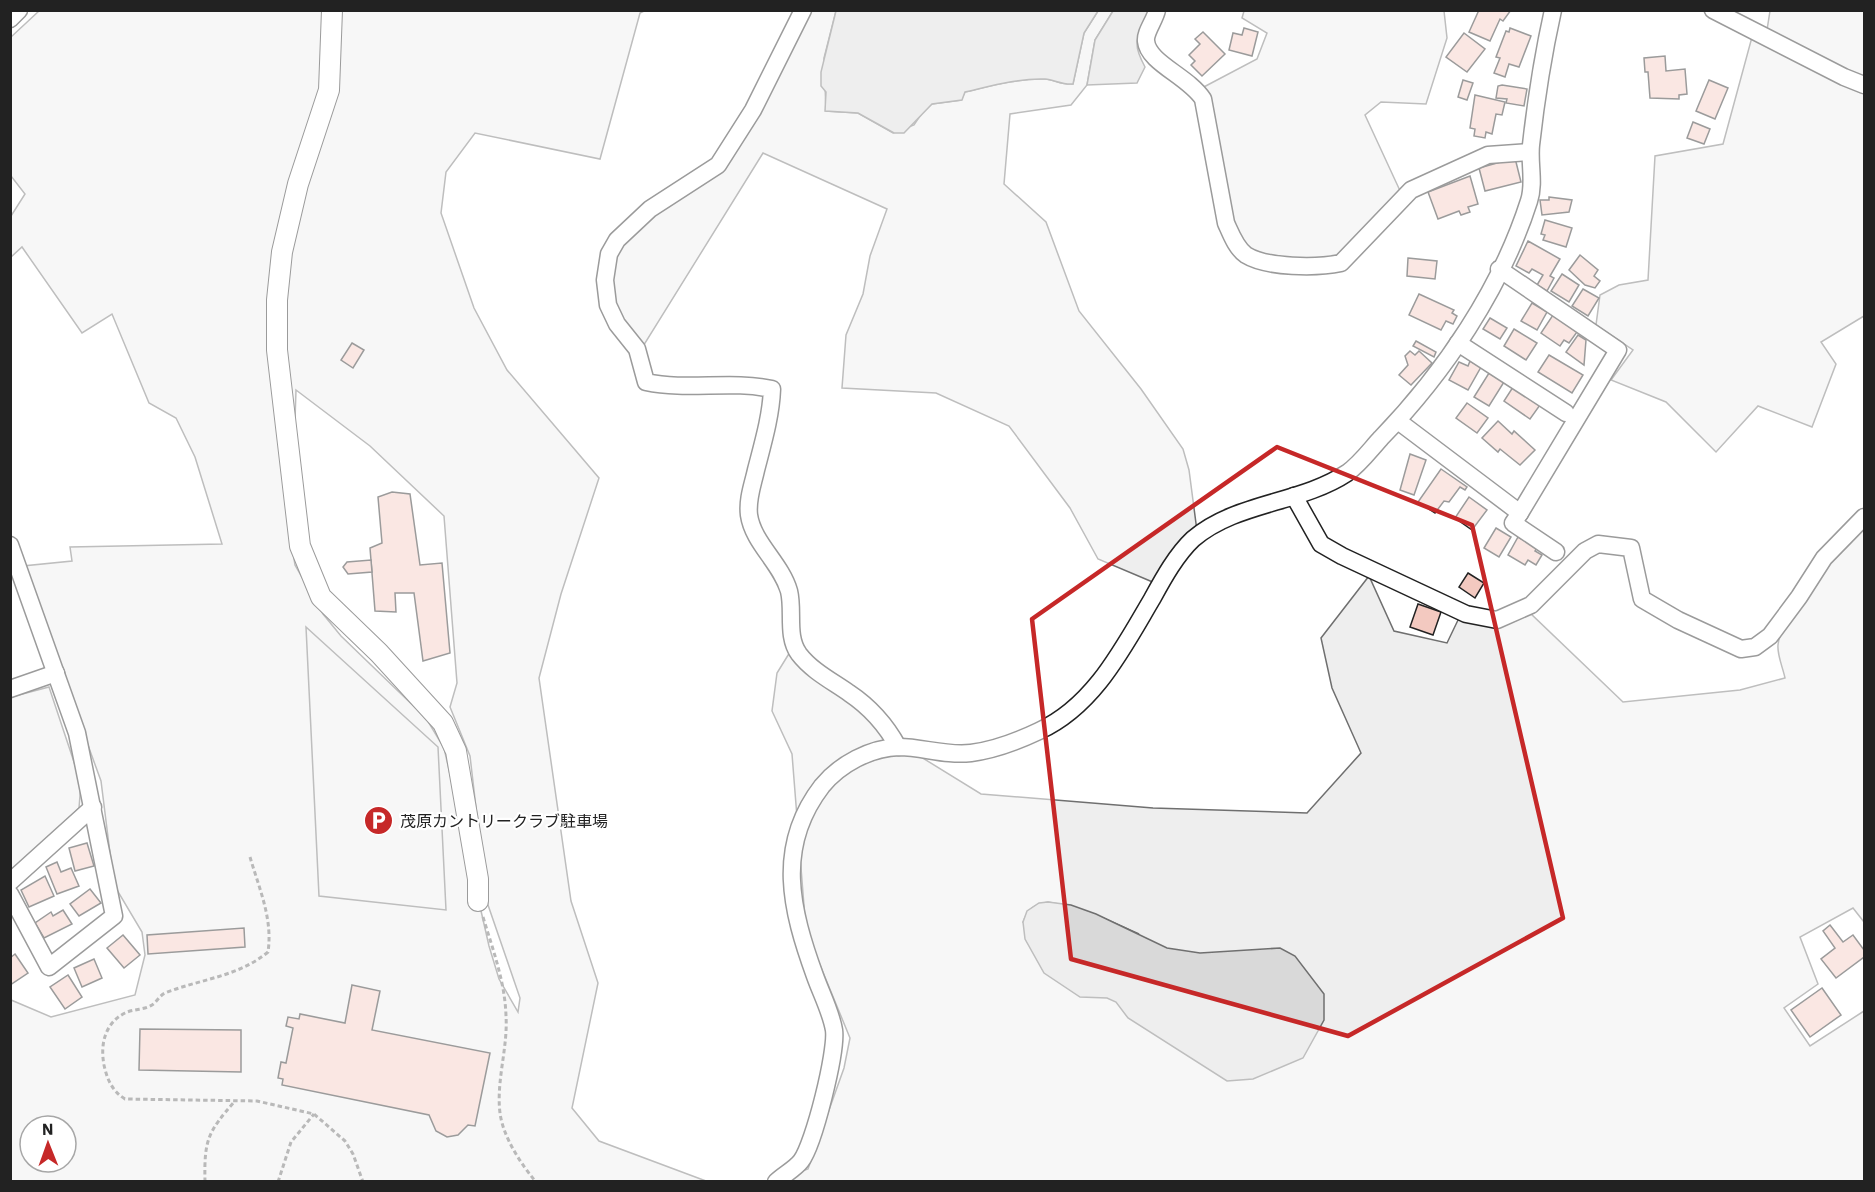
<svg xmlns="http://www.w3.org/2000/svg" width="1875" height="1192" viewBox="0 0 1875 1192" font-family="'IBM Plex Sans','Noto Sans JP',sans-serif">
<rect width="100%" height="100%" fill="#fff"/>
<g fill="#eee" stroke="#6f6f6f" stroke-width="1.5" fill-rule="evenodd">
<path d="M39,11H644L640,13L600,159L475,133L446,172L441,213L474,308L507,370L599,478L561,594L539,678L571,901L598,983L572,1108L599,1141L706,1181H11V1000L51,1017L135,995L145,955L142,932L114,885L101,781L23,566L72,561L70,547L222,544L195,457L176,418L149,403L112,314L82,333L22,247L11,257V216L25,194L11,176V37ZM296,390L370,446L444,516L457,683L450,707L470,756L487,902L520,998L518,1012L499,979L489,946L444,748L426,718L341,636L323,614L295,565L291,540ZM30,1126H66V1162H30Z"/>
<path d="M809,11H836L824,58L826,111L858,113L893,133L914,125L924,110L932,104L961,100L965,92C990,86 1019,78 1045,79C1055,80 1062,85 1073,84L1084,33L1098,11H1113L1095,40L1087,85L1071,105L1010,114L1004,184L1046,222L1079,311L1141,389L1183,449L1189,470L1197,531L1155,583L1098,559L1070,508L1009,426L936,393L842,388L846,335L863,294L870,256L887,209L763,153L642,348L620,320L609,279L613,254L652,212L720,170Z"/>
<polygon points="1244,11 1444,11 1447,38 1426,104 1381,102 1365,115 1402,195 1335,260 1262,258 1236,238 1200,89 1257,59 1267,33 1242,18"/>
<polygon points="1770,11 1864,11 1864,81 1767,30"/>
<polygon points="1752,37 1864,89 1864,316 1821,342 1836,364 1812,427 1758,406 1716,452 1666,402 1611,380 1633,350 1596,325 1600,295 1619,285 1648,280 1655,156 1723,144"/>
<path d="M1864,524V922L1853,908L1800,937L1818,984L1784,1008L1810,1046L1864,1011V1181H773L808,1169L844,1068L850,1038L806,931L792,754L772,711L777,673L790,652L869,718L887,736L981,794L1153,808L1307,813L1361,753L1332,688L1321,638L1369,576L1394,631L1447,643L1459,618L1508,624L1531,614L1623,702L1740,690L1785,678C1783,668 1777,655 1778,645C1779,619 1845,545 1864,524ZM1048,902C1081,907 1109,920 1139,934L1023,922C1028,909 1034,904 1048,902Z"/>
<polygon points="49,687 81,783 79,808 11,874 11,697"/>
</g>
<polygon fill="#ededed" stroke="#6f6f6f" stroke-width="1.5" points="306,627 438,747 446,910 319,896"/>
<g fill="#d9d9d9" stroke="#6f6f6f" stroke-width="1.5">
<path d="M836,11V10L1098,11L1084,33L1073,84C1062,85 1055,80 1045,79C1019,78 991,86 965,92L962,100L932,104L904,133H894L858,113L825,111L826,92L821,86V72Z"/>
<path d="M1113,11H1150C1144,39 1127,33 1145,67L1137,83L1087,85L1095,40Z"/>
<polygon points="1048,902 1071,905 1096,914 1167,948 1200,953 1280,948 1295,956 1324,994 1324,1020 1303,1058 1253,1079 1227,1081 1128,1018 1116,1002 1107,998 1080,997 1044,973 1025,939 1023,922 1027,911 1039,903"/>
</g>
<g fill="#f3c9c0" stroke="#222" stroke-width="1.5">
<polygon points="1479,10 1511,10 1503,21 1500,19 1490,41 1469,32"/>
<polygon points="1244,28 1258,32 1252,56 1229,50 1233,33 1242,35"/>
<polygon points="1510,28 1531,36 1519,67 1509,64 1505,77 1494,73 1500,58 1496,57 1506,31 1509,32"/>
<polygon points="1203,32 1225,54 1202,76 1191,65 1195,61 1189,55 1200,44 1195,39"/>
<polygon points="1464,33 1485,49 1467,72 1446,57"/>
<polygon points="1665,56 1666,71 1685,69 1687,94 1679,95 1679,99 1650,98 1648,72 1645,72 1644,58"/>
<polygon points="1463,80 1473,83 1467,100 1458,97"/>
<polygon points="1709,80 1728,88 1715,119 1696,111"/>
<polygon points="1502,85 1527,89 1524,106 1506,103 1507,99 1496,98 1498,86"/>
<polygon points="1475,95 1505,102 1502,115 1496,114 1492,134 1486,132 1485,138 1474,136 1475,129 1470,128"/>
<polygon points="1693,122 1710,129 1704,144 1687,138"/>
<polygon points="1515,158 1521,182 1485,191 1479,168"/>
<polygon points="1470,176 1478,204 1468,207 1470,212 1461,215 1459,211 1438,219 1428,192"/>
<polygon points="1549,197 1572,200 1569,212 1542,215 1540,200 1549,200"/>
<polygon points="1545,220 1572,228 1566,247 1543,240 1545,235 1541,234"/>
<polygon points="1528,241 1560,259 1550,276 1554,278 1547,291 1537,285 1543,275 1532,269 1529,273 1516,266"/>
<polygon points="1580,255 1598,270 1594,276 1600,281 1595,288 1585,285 1569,270"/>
<polygon points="1408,258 1437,261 1435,279 1407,276"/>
<polygon points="1562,274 1579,285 1569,302 1551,291"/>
<polygon points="1583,289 1599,298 1588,316 1572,306"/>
<polygon points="1419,294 1454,310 1452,313 1457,316 1453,324 1446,321 1441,330 1409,315"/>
<polygon points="1532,303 1547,312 1537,330 1521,321"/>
<polygon points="1553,315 1577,332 1569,343 1564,340 1560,346 1541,333"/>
<polygon points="1490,318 1507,328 1500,339 1483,329"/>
<polygon points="1514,329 1537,343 1526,360 1504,346"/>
<polygon points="1578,335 1586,340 1584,365 1566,352"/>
<polygon points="1416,341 1436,352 1434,357 1413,346"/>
<polygon points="352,343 364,350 353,368 341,360"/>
<polygon points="1410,351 1415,355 1419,351 1432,363 1411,385 1399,375 1408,365 1405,356"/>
<polygon points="1549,355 1583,375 1572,393 1538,372"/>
<polygon points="1470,361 1481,367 1468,390 1449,380 1459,362 1468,366"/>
<polygon points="1489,373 1504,382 1489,406 1474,397"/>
<polygon points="1513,387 1540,405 1530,419 1504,401"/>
<polygon points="1467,403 1488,418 1477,433 1456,418"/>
<polygon points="1498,421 1512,434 1514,431 1535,450 1520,465 1500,449 1498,452 1482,438"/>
<polygon points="1410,454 1426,460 1414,495 1400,490"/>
<polygon points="1441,469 1467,487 1465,490 1460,487 1449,502 1444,501 1435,513 1418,502"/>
<polygon points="392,492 410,494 420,565 442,563 450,653 423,661 414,593 395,593 396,612 375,611 370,548 382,543 378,497"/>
<polygon points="1469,497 1487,510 1472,530 1455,518"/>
<polygon points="1496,528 1511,537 1499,557 1484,548"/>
<polygon points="1518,537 1537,548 1535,551 1542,555 1536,565 1528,560 1525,565 1508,555"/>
<polygon points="371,560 372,572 348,574 343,567 347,562"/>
<polygon points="1468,573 1484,583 1475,598 1459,587"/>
<polygon points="1418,604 1441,612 1433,635 1410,627"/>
<polygon points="87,843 94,866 75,871 69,848"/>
<polygon points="57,862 61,872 71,868 79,886 57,894 46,867"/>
<polygon points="45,876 54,896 29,907 21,890"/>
<polygon points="90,889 101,903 79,916 70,904"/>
<polygon points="63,910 72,924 44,938 35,923 51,912 53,916"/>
<polygon points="1830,925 1843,942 1853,935 1864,950 1864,957 1836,978 1821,959 1835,948 1823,931"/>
<polygon points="244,928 245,947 148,954 147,935"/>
<polygon points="123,935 140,955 124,968 107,948"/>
<polygon points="15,954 28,973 10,985 10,958"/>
<polygon points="94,959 102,978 82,987 74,968"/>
<polygon points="68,975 82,997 65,1009 50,987"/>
<polygon points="352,985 380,991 372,1030 490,1053 475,1126 468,1125 458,1135 447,1137 436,1131 429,1115 282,1085 283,1079 278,1078 281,1062 286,1063 293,1028 286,1026 288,1017 299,1019 300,1014 345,1023"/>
<polygon points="1822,988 1841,1015 1810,1037 1791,1010"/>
<polygon points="140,1029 241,1030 241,1072 139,1070"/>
</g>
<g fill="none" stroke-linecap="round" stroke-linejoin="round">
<defs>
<g id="minor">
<path d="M803,10L753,110L718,165L650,209L617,240L609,254L605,280L608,305L617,324L637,349L646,382C688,391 730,380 772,389C771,416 763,443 756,470C753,484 747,499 749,515C753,543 781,563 789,591C794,611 786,636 799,654C812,671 832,681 849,693C870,707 886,725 898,747"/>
<path d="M1157,10C1155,20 1145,32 1146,41C1148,63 1188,76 1203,99L1226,223C1231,234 1236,248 1246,255C1267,268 1317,268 1341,263L1411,190L1488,155L1530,152"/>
<polyline points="1713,10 1844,77 1864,85"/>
<polyline points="10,19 19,10"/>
<polyline points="1458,343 1566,413"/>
<polyline points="1398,421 1520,513 1618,350 1499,269"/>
<polyline points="1294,496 1321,544 1342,556 1466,614 1497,620 1531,605 1585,551 1598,544 1631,548 1642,599 1678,620 1741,649 1755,647 1770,636 1799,597 1824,558 1864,517"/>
<polyline points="1520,513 1513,523 1556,552"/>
<polyline points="10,545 77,733 114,916 49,967 10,894"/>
<polyline points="10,689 56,673"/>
<polyline points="10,882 93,807"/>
<path d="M776,1182C783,1175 795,1169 801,1161C814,1144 837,1051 834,1030C831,1012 821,993 815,976C791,910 775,847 822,786C840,764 870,748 899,747C923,747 945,756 971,753C994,750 1018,741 1039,731C1094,706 1123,648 1152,599C1163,579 1176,555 1193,539C1236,502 1300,504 1347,473C1360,464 1370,450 1381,438C1444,373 1501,289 1529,201C1535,183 1529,164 1531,145C1536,100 1543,55 1553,10"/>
</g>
<polyline id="tertiary" points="332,10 329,90 298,184 282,252 277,300 277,350 300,546 321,597 379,653 443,723 456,751 478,879 478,901"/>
</defs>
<use href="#minor" stroke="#222" stroke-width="19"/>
<use href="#tertiary" stroke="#222" stroke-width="22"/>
<g stroke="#646464" stroke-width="3" stroke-dasharray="4.5 3" stroke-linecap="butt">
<path d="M250,857C259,888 273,919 268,952C238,977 200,979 165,993C159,996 157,1002 152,1005C144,1010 133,1009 125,1013C105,1023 100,1044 104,1065C107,1079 112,1091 125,1099L257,1101L314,1114L345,1141L353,1154L363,1182"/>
<path d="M483,917C493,950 505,982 506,1016C508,1048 496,1081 500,1113C503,1137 521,1164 536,1182"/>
<path d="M205,1182C204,1139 208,1132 235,1101"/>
<polyline points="278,1182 291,1142 314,1114"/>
</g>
<use href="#minor" stroke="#fff" stroke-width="16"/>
<use href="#tertiary" stroke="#fff" stroke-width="20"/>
</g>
<path d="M0 0H1875V1192H0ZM1277,447L1472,525L1563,918L1348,1036L1071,959L1032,619Z" fill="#fff" fill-opacity=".55" fill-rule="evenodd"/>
<path fill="none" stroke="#c62828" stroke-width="4.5" stroke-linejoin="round" d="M1277,447L1472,525L1563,918L1348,1036L1071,959L1032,619Z"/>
<defs>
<symbol id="parking-disc" viewBox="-11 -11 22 22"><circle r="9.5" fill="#c62828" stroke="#fff"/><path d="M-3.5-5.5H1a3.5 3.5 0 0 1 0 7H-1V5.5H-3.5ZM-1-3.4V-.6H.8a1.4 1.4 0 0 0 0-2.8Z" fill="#fff"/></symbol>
</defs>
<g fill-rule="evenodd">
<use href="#parking-disc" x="362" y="804" width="33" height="33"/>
</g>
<g text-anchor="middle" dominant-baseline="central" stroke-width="4.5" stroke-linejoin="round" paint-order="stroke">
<g font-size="16" fill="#222" stroke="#fff" text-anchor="start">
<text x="400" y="821">茂原カントリークラブ駐車場</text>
</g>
</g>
<rect width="1875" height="1192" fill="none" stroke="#222222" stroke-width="24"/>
<g transform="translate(48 1144) rotate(359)"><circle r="28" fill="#ffffff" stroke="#a7a7a7" stroke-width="1.5"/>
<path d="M0-4.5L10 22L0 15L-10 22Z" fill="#c62828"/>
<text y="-9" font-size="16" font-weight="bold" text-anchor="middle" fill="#222222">N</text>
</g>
</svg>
